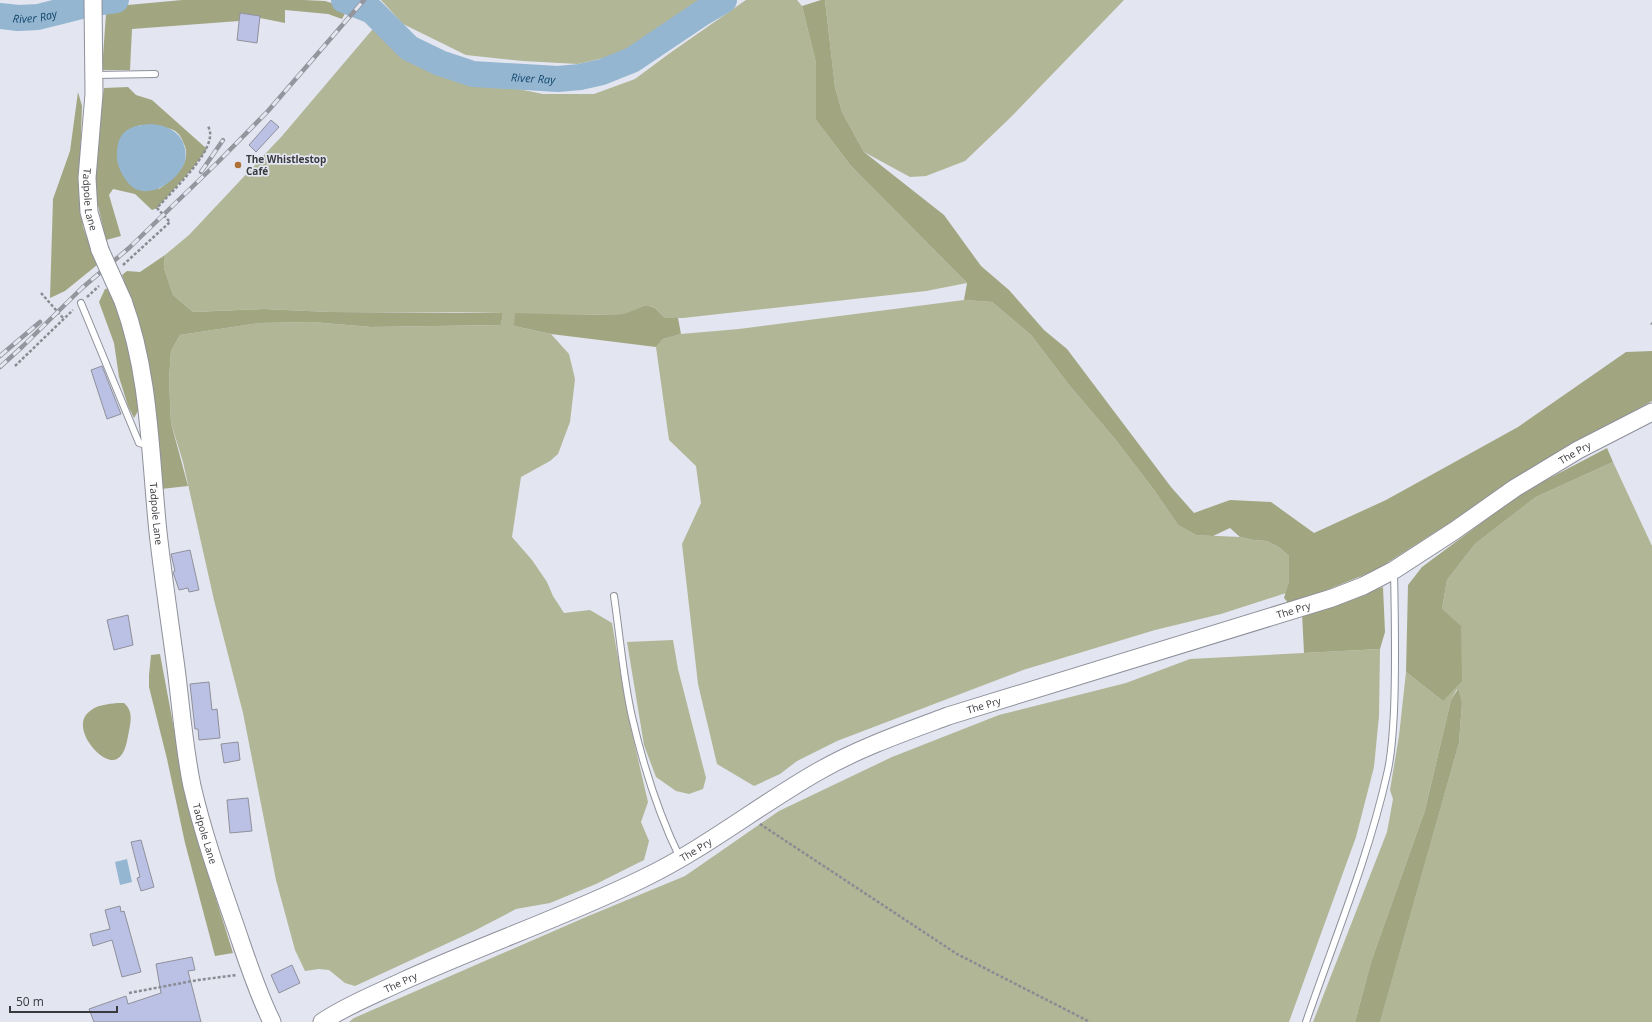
<svg xmlns="http://www.w3.org/2000/svg" width="1652" height="1022" viewBox="0 0 1652 1022" font-family="'Open Sans',sans-serif">
<rect width="100%" height="100%" fill="#e3e5f0"/>
<g fill="#b1b696">
<polygon points="381,0 714,0 629,52 578,64 523,61 466,55 403,24"/>
<polygon points="746,0 797,0 802,6 816,63 816,120 851,166 967,283 926,291 683,318 665,318 655,308 646,305 625,314 581,315 514,326 551,334 569,354 575,379 570,422 558,454 550,461 521,477 512,537 532,560 547,582 553,596 564,613 590,610 612,623 628,716 648,802 641,822 649,841 644,860 596,884 550,903 516,909 474,931 355,986 345,983 329,970 319,969 305,971 295,950 276,880 243,713 214,600 183,462 171,423 169,379 171,351 180,335 260,323 312,322 371,327 501,325 503,313 457,312 329,312 264,309 193,312 173,295 164,268 165,255 189,235 282,136 372,30 383,28 416,64 442,74 543,94 594,94 635,79 670,53"/>
<polygon points="825,0 1124,0 1010,118 965,161 926,176 910,177 864,152 842,112 835,87"/>
<polygon points="964,300 992,302 1031,335 1069,385 1115,439 1154,490 1178,525 1196,535 1240,537 1253,540 1267,541 1280,548 1289,556 1289,581 1286,593 1221,614 1155,630 1023,670 837,741 797,761 780,774 754,786 717,764 698,684 682,544 701,503 696,466 669,440 656,347 663,339 681,334 739,329"/>
<polygon points="1613,462 1652,546 1652,1022 1380,1022 1459,743 1462,703 1457,689 1451,700 1425,810 1371,962 1355,1022 1313,1022 1387,832 1393,799 1390,790 1399,736 1406,672 1443,701 1442,609 1447,580 1475,544 1536,497"/>
<polygon points="673,640 678,669 706,778 703,789 689,794 676,791 656,777 644,745 627,642"/>
<polygon points="1380,649 1379,716 1374,767 1356,837 1289,1022 349,1022 354,1018 586,917 685,876 779,811 892,757 999,715 1126,683 1190,659"/>
</g>
<g fill="#a1a681" fill-rule="evenodd">
<polygon points="182,0 304,0 325,1 348,8 342,19 328,14 285,10 285,23 260,18 260,16 240,13 239,21 132,29 130,70 102,70 106,14 117,6"/>
<polygon points="821,0 825,0 835,87 842,112 864,152 944,215 981,266 1009,290 1044,330 1067,349 1171,487 1194,513 1230,500 1271,502 1314,533 1386,500 1518,427 1626,352 1652,351 1652,401 1554,456 1376,570 1290,605 1284,598 1289,581 1289,556 1280,548 1267,541 1253,540 1240,537 1230,528 1213,536 1196,535 1178,525 1154,490 1115,439 1069,385 1031,335 992,302 964,300 967,283 851,166 816,120 816,63 802,6"/>
<path d="M128,87L136,95L152,100L207,149L192,169L157,208L152,210L135,194L113,189L109,195L121,236L106,240L96,197L92,166L104,88ZM140,125C150,126 161,126 171,129C177,131 181,136 183,142C194,163 174,178 159,189L126,131Z"/>
<polygon points="78,92 82,106 79,194 83,227 97,265 65,291 50,298 53,199 70,151"/>
<polygon points="165,255 164,268 173,295 193,312 264,309 329,312 503,313 501,325 371,327 312,322 260,323 180,335 171,351 169,379 171,423 188,486 161,489 129,295 122,275 127,271 140,272"/>
<polygon points="110,288 128,340 138,401 138,411 134,418 128,406 119,377 114,343 99,302 105,289"/>
<polygon points="646,305 655,308 665,318 678,318 681,334 663,339 656,347 551,334 514,326 515,313 581,315 624,314"/>
<polygon points="1607,448 1613,462 1536,497 1475,544 1447,580 1442,609 1461,626 1462,681 1443,701 1406,672 1408,585 1422,567 1523,492"/>
<polygon points="1383,587 1385,632 1380,649 1304,653 1302,613"/>
<polygon points="160,654 188,804 200,848 233,953 215,956 185,843 167,759 149,687 149,675 151,655"/>
<polygon points="1458,689 1462,703 1459,743 1381,1019 1380,1022 1355,1022 1371,962 1425,810 1451,700"/>
<path d="M117,703H124C133,711 131,720 129,731C127,740 126,754 117,759C103,767 68,727 90,711C97,705 108,704 117,703Z"/>
</g>
<g fill="#95b6d1">
<path d="M152,124C168,126 182,132 185,149C186,154 186,160 184,164C175,185 141,204 126,180C120,172 116,162 117,152C118,129 133,125 152,124Z"/>
<polygon points="127,859 132,882 120,885 115,862"/>
</g>
<g fill="none" stroke-linecap="round" stroke-linejoin="round">
<g stroke="#95b6d1" stroke-width="26">
<path id="s1" d="M344,0L372,11L409,48L440,63L473,74L558,79L580,77L602,72L632,60L702,13L724,0"/>
<path id="s2" d="M0,16L18,18L38,17L94,3L116,0"/>
</g>
</g>
<g fill="#bbc0e5" stroke="#8f919b">
<polygon points="240,13 260,16 257,43 237,40"/>
<polygon points="271,120 279,127 256,152 249,145"/>
<polygon points="102,366 121,414 107,419 91,370"/>
<polygon points="190,550 199,590 189,592 188,588 179,590 173,572 175,571 171,554"/>
<polygon points="128,615 133,645 114,650 107,620"/>
<polygon points="209,682 212,710 217,709 220,738 199,740 198,729 195,729 190,684"/>
<polygon points="238,742 240,760 224,763 221,744"/>
<polygon points="248,798 252,831 230,833 227,800"/>
<polygon points="141,840 154,887 141,891 137,878 140,877 131,842"/>
<polygon points="120,906 121,912 124,911 141,972 122,977 112,940 93,946 90,934 110,929 105,910"/>
<polygon points="192,957 195,970 188,971 201,1022 94,1022 89,1009 126,996 128,1004 161,993 156,964"/>
<polygon points="292,965 300,983 279,993 271,975"/>
</g>
<g fill="none" stroke-linecap="round" stroke-linejoin="round">
<defs>
<g id="lane">
<polyline points="95,75 155,74"/>
<polyline points="81,303 139,443 150,446"/>
<path d="M614,596C620,636 623,677 632,717C643,765 658,813 680,858"/>
<path d="M1306,1022C1334,940 1368,859 1387,774C1392,754 1393,732 1394,711C1396,664 1395,618 1394,571"/>
</g>
<g id="secondary">
<path id="s3" d="M93,0L94,94L87,178L89,212L100,250"/>
<path id="s4" d="M123,301C150,374 150,455 158,532C163,577 170,623 176,668C181,707 184,748 192,786C203,834 220,882 236,928C247,960 257,992 272,1022"/>
<path id="s5" d="M322,1022C347,1005 376,994 403,981C482,945 564,917 642,879C705,849 759,805 819,771C859,748 905,732 948,716L1332,598L1363,586L1394,570L1454,531L1515,488L1578,450L1652,412"/>
</g>
</defs>
<use href="#lane" stroke="#8e909a" stroke-width="8"/>
<use href="#secondary" stroke="#8e909a" stroke-width="19"/>
<g stroke="#8a8c93" stroke-width="2.5" stroke-dasharray="3 2" stroke-linecap="butt">
<path d="M123,265L170,222L157,208C172,191 207,159 210,137C211,133 209,129 208,125"/>
<polyline points="41,293 64,319"/>
<polyline points="87,297 99,286"/>
<polyline points="1651,323 1652,324"/>
<polyline points="15,366 73,310"/>
<polyline points="760,824 957,954 1090,1022"/>
<polyline points="129,993 198,980 237,975"/>
</g>
<use href="#lane" stroke="#fff" stroke-width="6"/>
<use href="#secondary" stroke="#fff" stroke-width="17"/>
<defs>
<g id="rail">
<polyline points="201,172 223,140"/>
<polyline points="0,356 40,322"/>
<polyline points="0,367 23,346 82,288 129,248 218,162 268,111 364,0"/>
</g>
</defs>
<use href="#rail" stroke="#94959d" stroke-width="4.5"/>
<use href="#rail" stroke="#e3e5f0" stroke-width="3" stroke-dasharray="9" stroke-linecap="butt"/>
<defs>
<polyline id="secondary-bridge" points="100,250 123,301"/>
</defs>
<use href="#secondary-bridge" stroke="#8e909a" stroke-width="19" stroke-linecap="butt"/>
<use href="#secondary-bridge" stroke="#fff" stroke-width="17"/>
</g>
<circle fill="#ae6f36" stroke="#e3e5f0" stroke-width="1.5" cx="238" cy="165" r="4"/>
<g text-anchor="middle" dominant-baseline="central" stroke-width="3.5" stroke-linejoin="round" paint-order="stroke">
<g font-size="10" font-weight="bold" fill="#393a3e" stroke="#e3e5f0" text-anchor="start">
<text x="246" y="159">The Whistlestop<tspan x="246" dy="12">Café</tspan></text>
</g>
<g font-size="10" fill="#393a3e" stroke="#e3e5f0">
<text stroke="none"><textPath href="#s3" startOffset="200">Tadpole Lane</textPath></text>
<text stroke="none"><textPath href="#s5" startOffset="1384">The Pry</textPath></text>
<text stroke="none"><textPath href="#s4" startOffset="216">Tadpole Lane</textPath></text>
<text stroke="none"><textPath href="#s5" startOffset="1060">The Pry</textPath></text>
<text stroke="none"><textPath href="#s5" startOffset="736">The Pry</textPath></text>
<text stroke="none"><textPath href="#s4" startOffset="540">Tadpole Lane</textPath></text>
<text stroke="none"><textPath href="#s5" startOffset="412">The Pry</textPath></text>
<text stroke="none"><textPath href="#s5" startOffset="88">The Pry</textPath></text>
</g>
<g font-size="11" font-style="italic" fill="#11476c" stroke="#e3e5f0">
<text stroke="none"><textPath href="#s2" startOffset="35">River Ray</textPath></text>
<text stroke="none"><textPath href="#s1" startOffset="212">River Ray</textPath></text>
</g>
</g>
<path d="M10 1006v6h107v-6" fill="none" stroke="#393a3e" stroke-width="2"/>
<text x="16" y="1006" font-size="12" fill="#393a3e" stroke="#e3e5f0" stroke-width="3" paint-order="stroke">50 m</text>
</svg>
